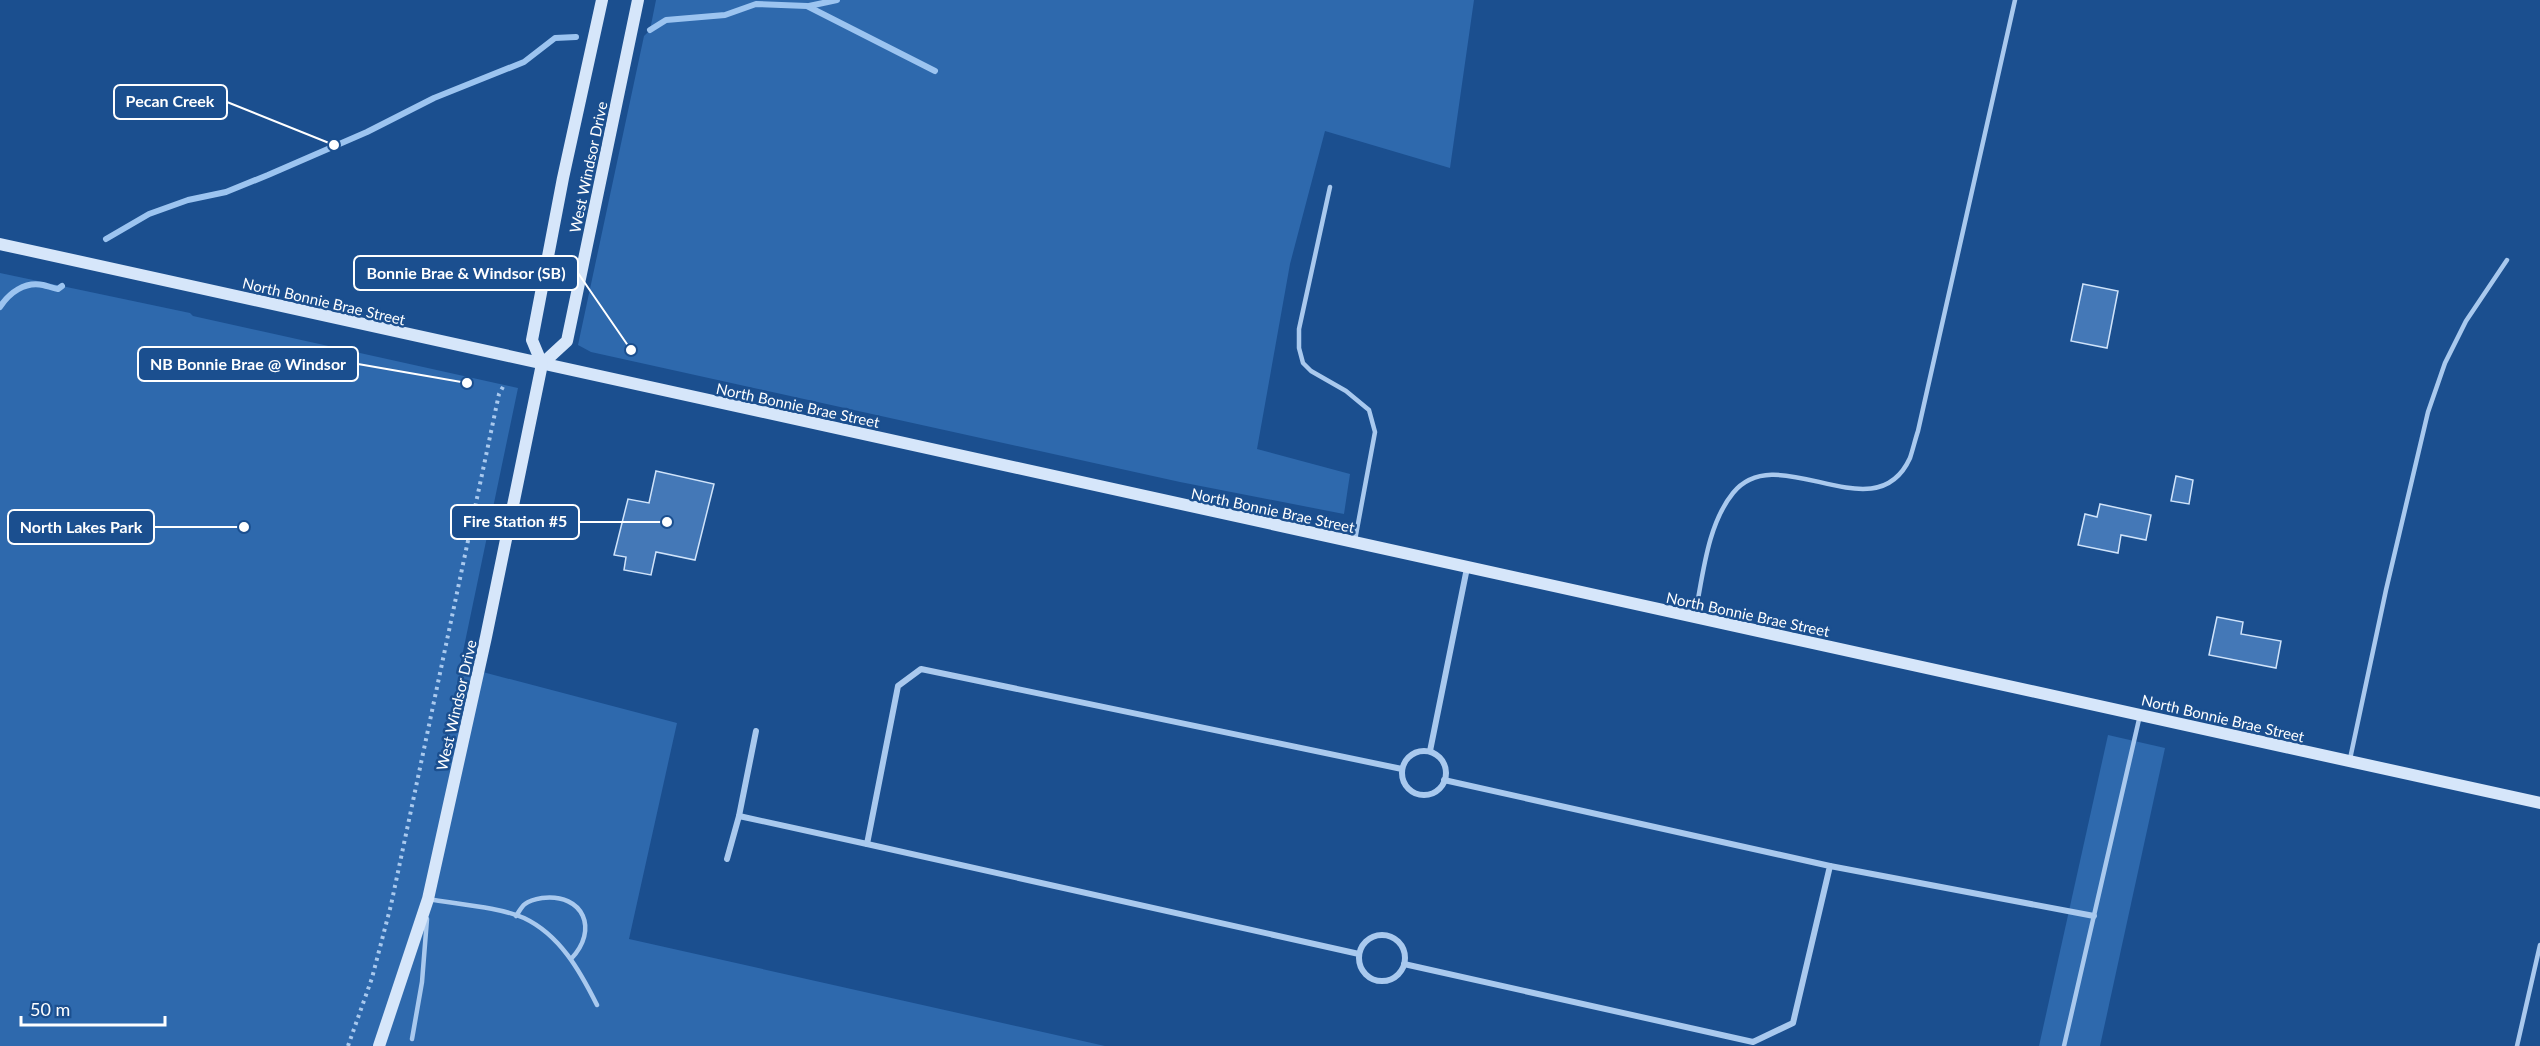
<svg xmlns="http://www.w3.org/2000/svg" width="2540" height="1046" viewBox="0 0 2540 1046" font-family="Lato,sans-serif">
<rect width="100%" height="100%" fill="#1b4f8f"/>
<g fill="#2e69ad">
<polygon points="656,0 1474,0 1450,168 1325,131 1290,264 1257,449 1350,474 1344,514 1180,482 591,352 578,345 644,36 650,30"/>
<polygon points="0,273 190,313 193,316 518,388 460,666 677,723 629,939 1105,1046 0,1046"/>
<polygon points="2108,735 2165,748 2100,1046 2039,1046"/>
</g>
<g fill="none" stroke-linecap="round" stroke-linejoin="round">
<g stroke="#9cc4f0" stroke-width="6">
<polyline points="809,6 837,0"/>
<polyline points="650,30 666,20 725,15 756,4 807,6 935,71"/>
<polyline points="106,239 149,214 188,200 226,192 268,175 367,132 434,98 524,62 555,38 576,37"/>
<path d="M0,307C9,293 25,281 43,285C48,286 52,288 58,289L62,286"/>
</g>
</g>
<g fill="#4478b7" stroke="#cfe3fa" stroke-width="1.5">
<polygon points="2083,284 2118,291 2107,348 2071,341"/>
<polygon points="656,471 714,484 695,560 656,552 651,575 624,570 626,557 614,555 628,499 649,503"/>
<polygon points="2176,476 2193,480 2189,504 2171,501"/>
<polygon points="2100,504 2151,515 2146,540 2121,535 2118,553 2078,545 2085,514 2097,517"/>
<polygon points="2217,617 2243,622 2241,634 2281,641 2276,668 2209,655"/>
</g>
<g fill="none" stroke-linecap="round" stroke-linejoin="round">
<polyline stroke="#a9c9ee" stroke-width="4" stroke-dasharray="3 4.5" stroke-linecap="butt" points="348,1046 372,978 391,905 499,394 504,385"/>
<g stroke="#a9c9ee" stroke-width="4.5">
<polyline points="1330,187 1299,329 1299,348 1303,363 1311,371 1346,391 1369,410 1375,432 1355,540"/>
<path d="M1695,615C1703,576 1707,525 1733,493C1778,437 1875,535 1910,458C1913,449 1915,440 1918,431L2015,0"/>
<polyline points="2350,759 2386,590 2428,412 2445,363 2466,321 2507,260"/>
<path d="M428,899C456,904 499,907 524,918C560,935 580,971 597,1005"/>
<path d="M516,916C519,912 521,907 525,904C530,900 536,899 542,898C584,893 599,930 571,959"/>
<polyline points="412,1039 422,982 427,919"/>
<polyline points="2064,1046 2140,715"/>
<polyline points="2517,1046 2540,945"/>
</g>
<g stroke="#a9c9ee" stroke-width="6">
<polyline points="1430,751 1467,568"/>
<circle cx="1424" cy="773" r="22"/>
<polyline points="739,816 756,731"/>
<polyline points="867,844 1359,954"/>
<polyline points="727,859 739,816 867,844 898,686 921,669 1402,769"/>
<polyline points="1830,866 2094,916"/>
<circle cx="1382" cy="958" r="23"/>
<polyline points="1404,964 1753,1042 1793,1023 1830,866 1444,780"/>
</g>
<g stroke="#d6e6fa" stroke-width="12">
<polyline points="0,244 2540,803"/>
<polyline points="542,364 567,341 638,0"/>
<polyline points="379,1046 428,899 486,637 542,364 532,340 563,178 602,0"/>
</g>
</g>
<g text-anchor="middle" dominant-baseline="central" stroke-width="5" stroke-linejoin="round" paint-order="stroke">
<g font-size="15" fill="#fff" stroke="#1b4f8f">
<text transform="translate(588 167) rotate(-78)">West Windsor Drive</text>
<text transform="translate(324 301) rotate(13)">North Bonnie Brae Street</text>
<text transform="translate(798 405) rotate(12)">North Bonnie Brae Street</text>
<text transform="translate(1273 510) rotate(12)">North Bonnie Brae Street</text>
<text transform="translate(1748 614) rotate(12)">North Bonnie Brae Street</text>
<text transform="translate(456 705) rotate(-77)">West Windsor Drive</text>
<text transform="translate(2223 718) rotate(13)">North Bonnie Brae Street</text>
</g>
</g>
<path fill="none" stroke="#fff" stroke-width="2" d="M334 145L227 102M631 350L578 273M467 383L358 364M667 522L579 522M244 527L154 527"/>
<g fill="#fff" stroke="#1b4f8f" stroke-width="2">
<circle cx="334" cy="145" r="6"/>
<circle cx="631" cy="350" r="6"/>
<circle cx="467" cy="383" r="6"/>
<circle cx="667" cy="522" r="6"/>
<circle cx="244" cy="527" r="6"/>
</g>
<g fill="#1b4f8f" stroke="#fff" stroke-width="2">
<rect x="114" y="85" width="113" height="34" rx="6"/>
<rect x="354" y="256" width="224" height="34" rx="6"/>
<rect x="138" y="347" width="220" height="34" rx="6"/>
<rect x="451" y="505" width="128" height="34" rx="6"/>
<rect x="8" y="510" width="146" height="34" rx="6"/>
</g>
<g font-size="16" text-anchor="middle" font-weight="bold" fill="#fff">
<text x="170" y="107">Pecan Creek</text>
<text x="466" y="279">Bonnie Brae &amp; Windsor (SB)</text>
<text x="248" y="370">NB Bonnie Brae @ Windsor</text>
<text x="515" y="527">Fire Station #5</text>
<text x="81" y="533">North Lakes Park</text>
</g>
<path d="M21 1016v9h144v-9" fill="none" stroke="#ffffff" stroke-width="3"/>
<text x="30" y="1016" font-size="18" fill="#ffffff" stroke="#1b4f8f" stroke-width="4.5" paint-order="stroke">50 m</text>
</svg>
